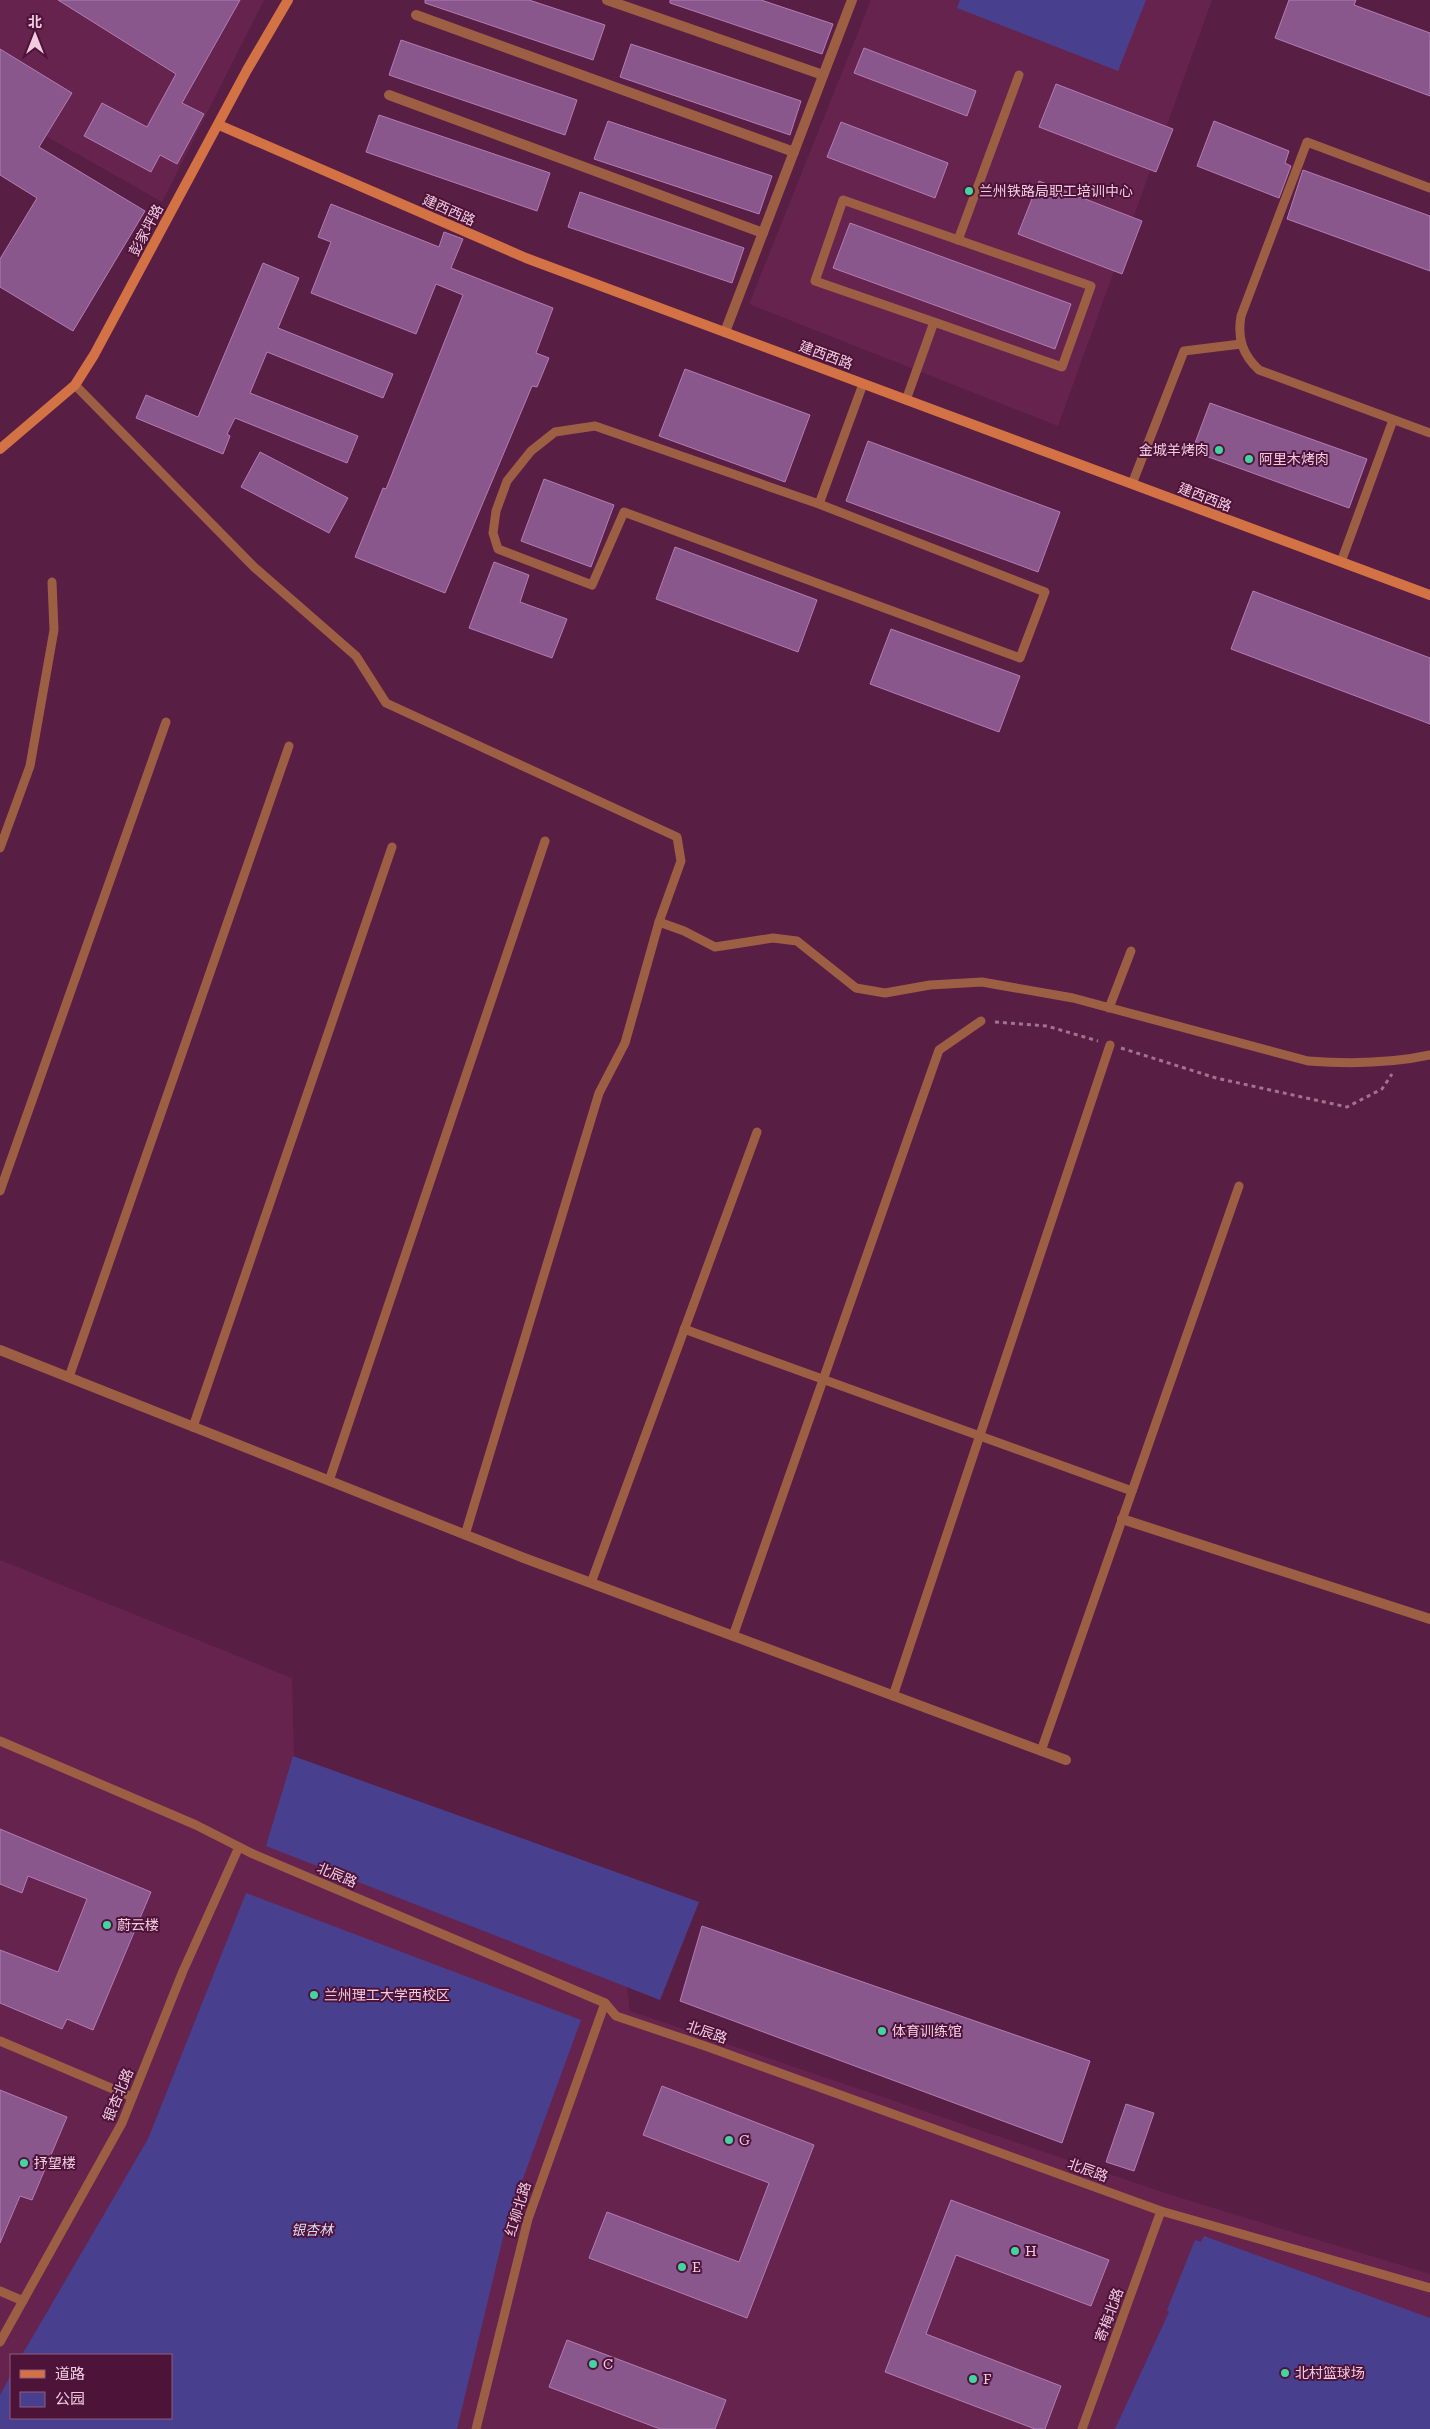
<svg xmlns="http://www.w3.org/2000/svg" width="1430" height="2429" viewBox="0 0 1430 2429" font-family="'Roboto Serif','Noto Sans SC',serif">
<rect width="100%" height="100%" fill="#591e44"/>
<g fill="#66234e" fill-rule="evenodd">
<polygon points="0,0 264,0 162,202 0,110"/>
<polygon points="871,0 1212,0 1058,426 749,304"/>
<path d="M0,1560L292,1678L294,1756L283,1842L626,1980L630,2011L1171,2195L1430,2274V2429H0ZM11,2355H171V2418H11Z"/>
</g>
<g fill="#48408f">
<polygon points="960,0 1146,0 1118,71 957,8"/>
<polygon points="293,1756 699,1902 660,2000 266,1846"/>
<polygon points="246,1893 581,2020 506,2225 457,2429 0,2429 0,2395 11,2375 11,2418 171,2418 171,2355 22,2355 148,2139"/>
<polygon points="1204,2236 1430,2318 1430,2429 1115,2429 1169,2312 1167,2310 1195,2240 1201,2242"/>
</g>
<g fill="#89578c" stroke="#b17db4">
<polygon points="58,0 240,0 182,103 204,114 177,164 160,155 151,172 84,136 102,103 147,127 176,74"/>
<polygon points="425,0 529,0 605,25 593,60 425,3"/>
<polygon points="670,0 761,0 833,24 822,54 670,3"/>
<polygon points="1289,0 1356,0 1354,5 1430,33 1430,96 1275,38"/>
<polygon points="401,40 577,100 565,135 389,75"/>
<polygon points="631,44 801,101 790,135 620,77"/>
<polygon points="864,48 976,91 967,116 854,73"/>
<polygon points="0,49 72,93 39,147 145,211 73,331 0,287 0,259 37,198 0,175"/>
<polygon points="1056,84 1173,129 1156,172 1039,127"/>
<polygon points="379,115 550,173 537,211 366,152"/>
<polygon points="608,121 772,176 759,214 594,159"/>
<polygon points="1214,121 1289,151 1285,163 1291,166 1279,198 1197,166"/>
<polygon points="841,122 948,163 935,198 827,157"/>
<polygon points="1303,170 1430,216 1430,271 1287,219"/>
<polygon points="1039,181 1142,221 1122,274 1018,234"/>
<polygon points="580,192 744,248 732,283 568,227"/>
<polygon points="331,204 439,247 444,232 463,239 451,268 553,308 536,353 549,358 537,387 532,386 445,593 355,557 383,488 386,489 463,295 436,284 416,334 311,293 331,242 318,237"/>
<polygon points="850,223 1071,304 1055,349 833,268"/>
<polygon points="263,263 299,278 278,328 393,374 383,398 267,352 250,393 358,436 347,463 235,418 227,434 230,436 223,454 136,418 146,395 198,417"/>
<polygon points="685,369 810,415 785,482 659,436"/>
<polygon points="1210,403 1367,459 1349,508 1192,451"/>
<polygon points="868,441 1060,512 1038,572 846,501"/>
<polygon points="260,452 348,498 329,533 241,487"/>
<polygon points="544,479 614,505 591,567 521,541"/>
<polygon points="675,547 817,600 798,652 656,599"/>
<polygon points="494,562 529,575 520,602 567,619 552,658 469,628"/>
<polygon points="1253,591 1430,658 1430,724 1231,649"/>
<polygon points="891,629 1020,676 999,732 870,684"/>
<polygon points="0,1829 151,1892 93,2030 67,2019 62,2029 0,2003 0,1950 58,1972 87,1899 28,1876 22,1893 0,1884"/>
<polygon points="702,1926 1090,2061 1062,2143 680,2001"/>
<polygon points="662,2086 814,2145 747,2318 589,2258 607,2212 739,2262 769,2183 643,2135"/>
<polygon points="0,2090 67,2117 32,2200 20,2196 0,2243"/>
<polygon points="1126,2104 1154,2113 1134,2171 1106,2162"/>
<polygon points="951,2200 1109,2260 1091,2306 956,2255 926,2334 1061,2386 1045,2429 1035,2429 885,2372"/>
<polygon points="567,2340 726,2400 715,2429 660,2429 549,2387"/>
</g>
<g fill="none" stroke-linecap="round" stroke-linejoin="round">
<g stroke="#a37290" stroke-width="3" stroke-dasharray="4 4" stroke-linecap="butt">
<polyline points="995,1022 1047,1026 1098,1041"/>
<polyline points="1121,1048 1216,1078 1347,1107 1382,1089 1392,1074"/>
</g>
<g stroke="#9c5f44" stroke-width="9">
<path d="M1430,188L1307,142L1241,316C1237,339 1243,355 1259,370L1430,433"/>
<polyline points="958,240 1019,75"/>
<polyline points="75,385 254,567 356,656 386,703 677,837 681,861 659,922 625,1043 599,1093 465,1535"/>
<polyline points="906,400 934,322 815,281 843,200 1091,286 1062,367 934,322"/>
<polyline points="1132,484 1184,351 1241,344"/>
<polyline points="819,504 1045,592 1020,658 624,512 592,585 498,549 493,533 496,511 507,481 531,451 555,432 595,426 819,504 863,384"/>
<polyline points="1341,562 1393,420"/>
<polyline points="0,848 30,766 54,630 52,582"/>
<path d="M659,922L684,931L715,947L773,938L797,941L856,988L885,993L930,985L982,982L1073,998L1308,1061C1349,1064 1389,1064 1430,1055"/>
<polyline points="1109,1008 1131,951"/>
<polyline points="0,1191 166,722"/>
<polyline points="684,1329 1132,1491"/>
<polyline points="69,1377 289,746"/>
<polyline points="193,1427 392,847"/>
<polyline points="329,1481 545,841"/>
<polyline points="591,1583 757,1132"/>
<polyline points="733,1636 939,1050 981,1021"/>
<polyline points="893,1696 1110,1045"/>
<polyline points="0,1741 196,1825 251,1853 605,2003 616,2016 708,2047 1161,2211 1430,2288"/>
<polyline points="1041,1751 1239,1186"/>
<polyline points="0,2041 132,2097"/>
<polyline points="0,2291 23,2301"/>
<polyline points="0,2342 122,2123 183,1971 239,1847"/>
<polyline points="476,2429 528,2219 605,2003"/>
<polyline points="1082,2429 1161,2211"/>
</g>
<g stroke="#9c5f44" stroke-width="10">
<polyline points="607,0 823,75"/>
<polyline points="416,15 794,152"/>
<polyline points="389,95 763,233"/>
<polyline points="725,332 852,0"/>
<polyline points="0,1350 524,1558 1066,1760"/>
<polyline points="1122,1519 1430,1619"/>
</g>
<g stroke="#d27245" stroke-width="10">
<polyline points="219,125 526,258 1430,595"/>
<polyline points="0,449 75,385 94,355 247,70 288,0"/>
</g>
</g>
<g fill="#44d49f" stroke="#4e1339" stroke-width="2">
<circle cx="969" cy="191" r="5"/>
<circle cx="1219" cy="450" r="5"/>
<circle cx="1249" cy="459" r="5"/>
<circle cx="107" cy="1925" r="5"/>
<circle cx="314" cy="1995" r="5"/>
<circle cx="882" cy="2031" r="5"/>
<circle cx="729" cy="2140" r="5"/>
<circle cx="24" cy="2163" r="5"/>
<circle cx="1015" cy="2251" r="5"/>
<circle cx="682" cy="2267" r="5"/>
<circle cx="593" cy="2364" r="5"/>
<circle cx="1285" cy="2373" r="5"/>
<circle cx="973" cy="2379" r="5"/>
</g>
<g text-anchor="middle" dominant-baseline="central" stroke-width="4" stroke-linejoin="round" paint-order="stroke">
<g font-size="14" fill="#f1cce0" stroke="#4e1339" text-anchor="start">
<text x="979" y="191">兰州铁路局职工培训中心</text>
<text x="1209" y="450" text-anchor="end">金城羊烤肉</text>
<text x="1259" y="459">阿里木烤肉</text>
<text x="117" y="1925">蔚云楼</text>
<text x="324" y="1995">兰州理工大学西校区</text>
<text x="892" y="2031">体育训练馆</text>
<text x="739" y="2140">G</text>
<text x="34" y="2163">抒望楼</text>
<text x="1025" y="2251">H</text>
<text x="692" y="2267">E</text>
<text x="603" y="2364">C</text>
<text x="1295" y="2373">北村篮球场</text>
<text x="983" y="2379">F</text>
</g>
<g font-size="14" fill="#f1cce0" stroke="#4e1339">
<text transform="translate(449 210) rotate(24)">建西西路</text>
<text transform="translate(146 230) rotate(-62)">彭家坪路</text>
<text transform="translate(826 355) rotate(20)">建西西路</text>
<text transform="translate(1205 497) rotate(21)">建西西路</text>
<text transform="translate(337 1875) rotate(23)">北辰路</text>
<text transform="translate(707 2032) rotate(19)">北辰路</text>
<text transform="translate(118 2095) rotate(-67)">银杏北路</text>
<text transform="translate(1088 2170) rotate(20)">北辰路</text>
<text transform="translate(518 2209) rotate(-73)">红柳北路</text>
<text transform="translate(1109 2315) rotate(-70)">寄梅北路</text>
</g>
<g font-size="14" font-style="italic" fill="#dcdcf5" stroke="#4e1339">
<text x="312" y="2230">银杏林</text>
</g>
</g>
<rect x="10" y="2354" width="162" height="65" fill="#4e1339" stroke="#8f5d7c"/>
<rect x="20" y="2370" width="25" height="8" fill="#d27245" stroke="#8f5d7c"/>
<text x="55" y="2379" font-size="15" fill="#f1cce0">道路</text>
<rect x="20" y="2392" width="25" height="15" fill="#48408f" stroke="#8f5d7c"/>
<text x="55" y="2404" font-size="15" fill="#f1cce0">公园</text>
<g transform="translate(35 35)" stroke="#4e1339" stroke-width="4" paint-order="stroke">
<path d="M0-4L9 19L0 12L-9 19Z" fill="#f1cce0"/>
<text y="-8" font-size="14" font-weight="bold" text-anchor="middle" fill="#f1cce0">北</text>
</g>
</svg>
